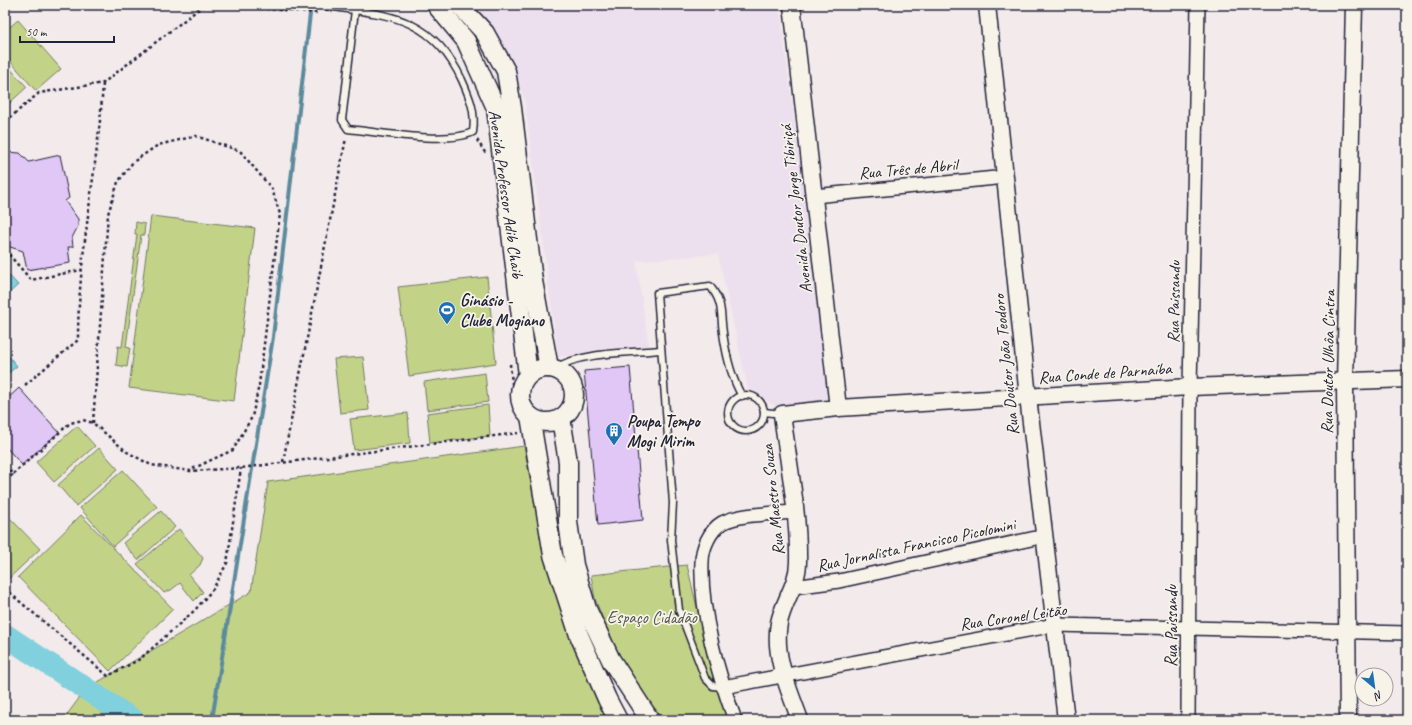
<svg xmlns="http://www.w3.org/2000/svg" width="1412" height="725" viewBox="0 0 1412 725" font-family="Caveat,sans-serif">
<rect width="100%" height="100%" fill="#f2eaeb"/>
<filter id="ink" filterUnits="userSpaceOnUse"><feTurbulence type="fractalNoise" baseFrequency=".025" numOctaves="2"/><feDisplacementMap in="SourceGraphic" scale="8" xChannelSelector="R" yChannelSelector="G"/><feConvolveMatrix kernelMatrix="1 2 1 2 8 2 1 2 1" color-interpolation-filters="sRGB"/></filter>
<g filter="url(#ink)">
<polygon fill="#ede0ee" points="474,5 779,5 833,403 778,408 748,389 718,254 636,261 649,347 558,357 525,101 510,57"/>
<g fill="#c2d388" stroke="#727a62">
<polygon points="18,20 61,69 36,91 5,55 5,31"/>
<polygon points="5,63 27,87 5,107"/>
<polygon points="151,216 255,228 234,401 129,388"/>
<polygon points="136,222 145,224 144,235 141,235 126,347 130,348 127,367 116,365 118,346 122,347 137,234 135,234"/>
<polygon points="487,277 496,363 409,376 398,287"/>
<polygon points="363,357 369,410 340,413 334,359"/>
<polygon points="485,373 488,402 427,410 424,382"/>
<polygon points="488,405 490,436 430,443 427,413"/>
<polygon points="408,413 410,443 354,450 350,419"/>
<polygon points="77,426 95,446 54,482 36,462"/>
<polygon points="524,446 546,565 591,677 612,720 63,720 86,689 251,592 268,482"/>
<polygon points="99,448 118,469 76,506 58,485"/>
<polygon points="123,470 157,507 113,546 80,508"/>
<polygon points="161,511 175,527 138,560 123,543"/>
<polygon points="5,513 40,549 5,582"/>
<polygon points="81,515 173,609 110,671 18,577"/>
<polygon points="179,529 203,558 200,565 189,575 203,592 194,601 180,583 171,590 164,593 137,564"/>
<polygon points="687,565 715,684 729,720 665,720 645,697 615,649 595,599 591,575"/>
</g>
<g fill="#81d0dd" stroke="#5b8a9c">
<polygon points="5,271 18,285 5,297"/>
<polygon points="5,352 17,366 5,376"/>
</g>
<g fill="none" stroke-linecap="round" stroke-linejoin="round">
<polyline stroke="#5b8a9c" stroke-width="4" points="212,720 273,337 311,5"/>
<polyline stroke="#81d0dd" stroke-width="23" points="5,635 133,720"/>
</g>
<g fill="#e0c7f6" stroke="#22223b">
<polygon points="5,152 20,153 29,162 60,155 69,198 65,201 78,219 78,226 72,238 73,247 68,247 70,263 27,270 23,251 10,247 5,241"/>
<polygon points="630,367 643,520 598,525 584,371"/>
<polygon points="19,388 59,432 22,465 5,446 5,401"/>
</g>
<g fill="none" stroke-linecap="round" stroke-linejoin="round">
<defs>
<g id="service">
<path d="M320,5C384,15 431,13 462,80C470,98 476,112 473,132C447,145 379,132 348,129L342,120L355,10"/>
<path d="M554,369C579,352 630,353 661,350"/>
<circle cx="746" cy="413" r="18"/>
<polyline points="764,412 782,414"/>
<path d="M723,687L713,686L705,678L679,610L671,540L673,503L657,293L710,286C724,304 720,313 723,333C726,354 731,378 742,396"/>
</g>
<g id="minor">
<polyline points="814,196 1006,177"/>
<polyline points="793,587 839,581 1045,536"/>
<polyline points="723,687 1055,625 1407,633"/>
<path d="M735,720C718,674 700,611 702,562C702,548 710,530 722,523C740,513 774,514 795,512"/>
<polyline points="1188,720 1190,387 1198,5"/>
</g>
<g id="tertiary">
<polyline points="792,5 838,408"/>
<polyline points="987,5 1028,397 1066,720"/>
<path d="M800,720C789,689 773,656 779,623C783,602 798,584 798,562C799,513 788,462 782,414L838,408L1190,387L1407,379"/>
<polyline points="1348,720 1345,383 1354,5"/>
</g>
<g id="secondary">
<polyline points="436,5 466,41 496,108 528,375"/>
<polyline points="459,5 485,33 506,71 512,108 533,281 549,368"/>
<circle cx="547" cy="395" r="27"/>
<polyline points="530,416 553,555 579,635 607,699 618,720"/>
<polyline points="561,418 568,462 568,522 574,565 587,609 611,660 650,720"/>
</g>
</defs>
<use href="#service" stroke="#22223b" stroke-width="9"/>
<use href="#minor" stroke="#22223b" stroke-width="16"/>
<use href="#tertiary" stroke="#22223b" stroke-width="19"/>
<use href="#secondary" stroke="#22223b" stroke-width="21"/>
<g stroke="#22223b" stroke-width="2.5" stroke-dasharray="3 3" stroke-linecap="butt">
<polyline points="218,5 317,13"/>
<polyline points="5,122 39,93 103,83 204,5"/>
<polyline points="477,140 486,154"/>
<polyline points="5,250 31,280 81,270"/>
<polyline points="510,364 515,412"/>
<path d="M25,385L78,340C78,253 98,169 103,83"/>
<polyline points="93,423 108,214 118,182 133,162 158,145 196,136 240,151 272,189 280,214 259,385 252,417 233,450 192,469"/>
<polyline points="283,462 346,138"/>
<polyline points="5,466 13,474 5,483"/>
<polyline points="13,474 70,423 83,420 93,423 127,452 151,465 190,471 241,468 518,433"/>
<polyline points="5,589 108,676 140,659 195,610 213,589 227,563 241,468"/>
</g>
<use href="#service" stroke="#f7f3e8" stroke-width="6"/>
<use href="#minor" stroke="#f7f3e8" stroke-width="13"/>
<use href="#tertiary" stroke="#f7f3e8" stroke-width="16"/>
<use href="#secondary" stroke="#f7f3e8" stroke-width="18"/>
</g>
</g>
<defs>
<symbol id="stadium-pin" viewBox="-11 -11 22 30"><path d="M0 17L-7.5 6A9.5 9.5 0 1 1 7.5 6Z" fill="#1f6fb2" stroke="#f7f3e8"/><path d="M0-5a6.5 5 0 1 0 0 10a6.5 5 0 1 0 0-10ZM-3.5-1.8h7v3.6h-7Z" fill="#fff"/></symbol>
<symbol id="building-pin" viewBox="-11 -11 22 30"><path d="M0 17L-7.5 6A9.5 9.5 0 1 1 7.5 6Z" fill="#1f6fb2" stroke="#f7f3e8"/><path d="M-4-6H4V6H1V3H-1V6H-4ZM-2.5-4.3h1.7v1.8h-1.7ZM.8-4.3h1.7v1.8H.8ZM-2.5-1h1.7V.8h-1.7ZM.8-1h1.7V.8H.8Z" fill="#fff"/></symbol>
</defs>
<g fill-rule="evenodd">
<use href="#stadium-pin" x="437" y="300" width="20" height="27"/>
<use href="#building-pin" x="604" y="421" width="20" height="27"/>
</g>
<g text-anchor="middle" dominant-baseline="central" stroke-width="3.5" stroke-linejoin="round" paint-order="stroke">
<g font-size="17" fill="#22223b" stroke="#f7f3e8">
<text transform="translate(908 169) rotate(-5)">Rua Três de Abril</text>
<text transform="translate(506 194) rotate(82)">Avenida Professor Adib Chaib</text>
<text transform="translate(796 209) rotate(-97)">Avenida Doutor Jorge Tibiriçá</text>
<text transform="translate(1174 302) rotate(-89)">Rua Paissandu</text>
<text transform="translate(1328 362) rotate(-89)">Rua Doutor Ulhôa Cintra</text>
<text transform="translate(1006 365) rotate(-96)">Rua Doutor João Teodoro</text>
<text transform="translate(1105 373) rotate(-4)">Rua Conde de Parnaíba</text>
<text transform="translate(773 500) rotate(-96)">Rua Maestro Souza</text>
<text transform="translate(916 545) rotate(-12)">Rua Jornalista Francisco Picolomini</text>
<text transform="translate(1013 617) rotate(-8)">Rua Coronel Leitão</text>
<text transform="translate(1171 626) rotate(-90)">Rua Paissandu</text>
</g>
<g font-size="17" font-weight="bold" fill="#22223b" stroke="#f7f3e8" text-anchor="start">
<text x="460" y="300">Ginásio -<tspan x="460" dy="20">Clube Mogiano</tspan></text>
<text x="627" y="421">Poupa Tempo<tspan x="627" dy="20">Mogi Mirim</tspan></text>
</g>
<g font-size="17" fill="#525752" stroke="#f7f3e8">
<text x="652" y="617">Espaço Cidadão</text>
</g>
</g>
<rect width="1412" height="725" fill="none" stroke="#f7f3e8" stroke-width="20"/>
<rect x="10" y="10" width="1392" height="705" fill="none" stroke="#22223b" stroke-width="1.5" filter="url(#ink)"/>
<g transform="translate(1374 687) rotate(151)"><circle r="19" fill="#f7f3e8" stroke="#a29fa3"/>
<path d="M0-3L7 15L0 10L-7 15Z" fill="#1f6fb2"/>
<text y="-6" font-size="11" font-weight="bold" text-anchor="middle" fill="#22223b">N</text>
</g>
<path d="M20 36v6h94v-6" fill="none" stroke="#22223b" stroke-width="2"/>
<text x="26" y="36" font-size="12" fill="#22223b" stroke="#f7f3e8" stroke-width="3" paint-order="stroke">50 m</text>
</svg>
